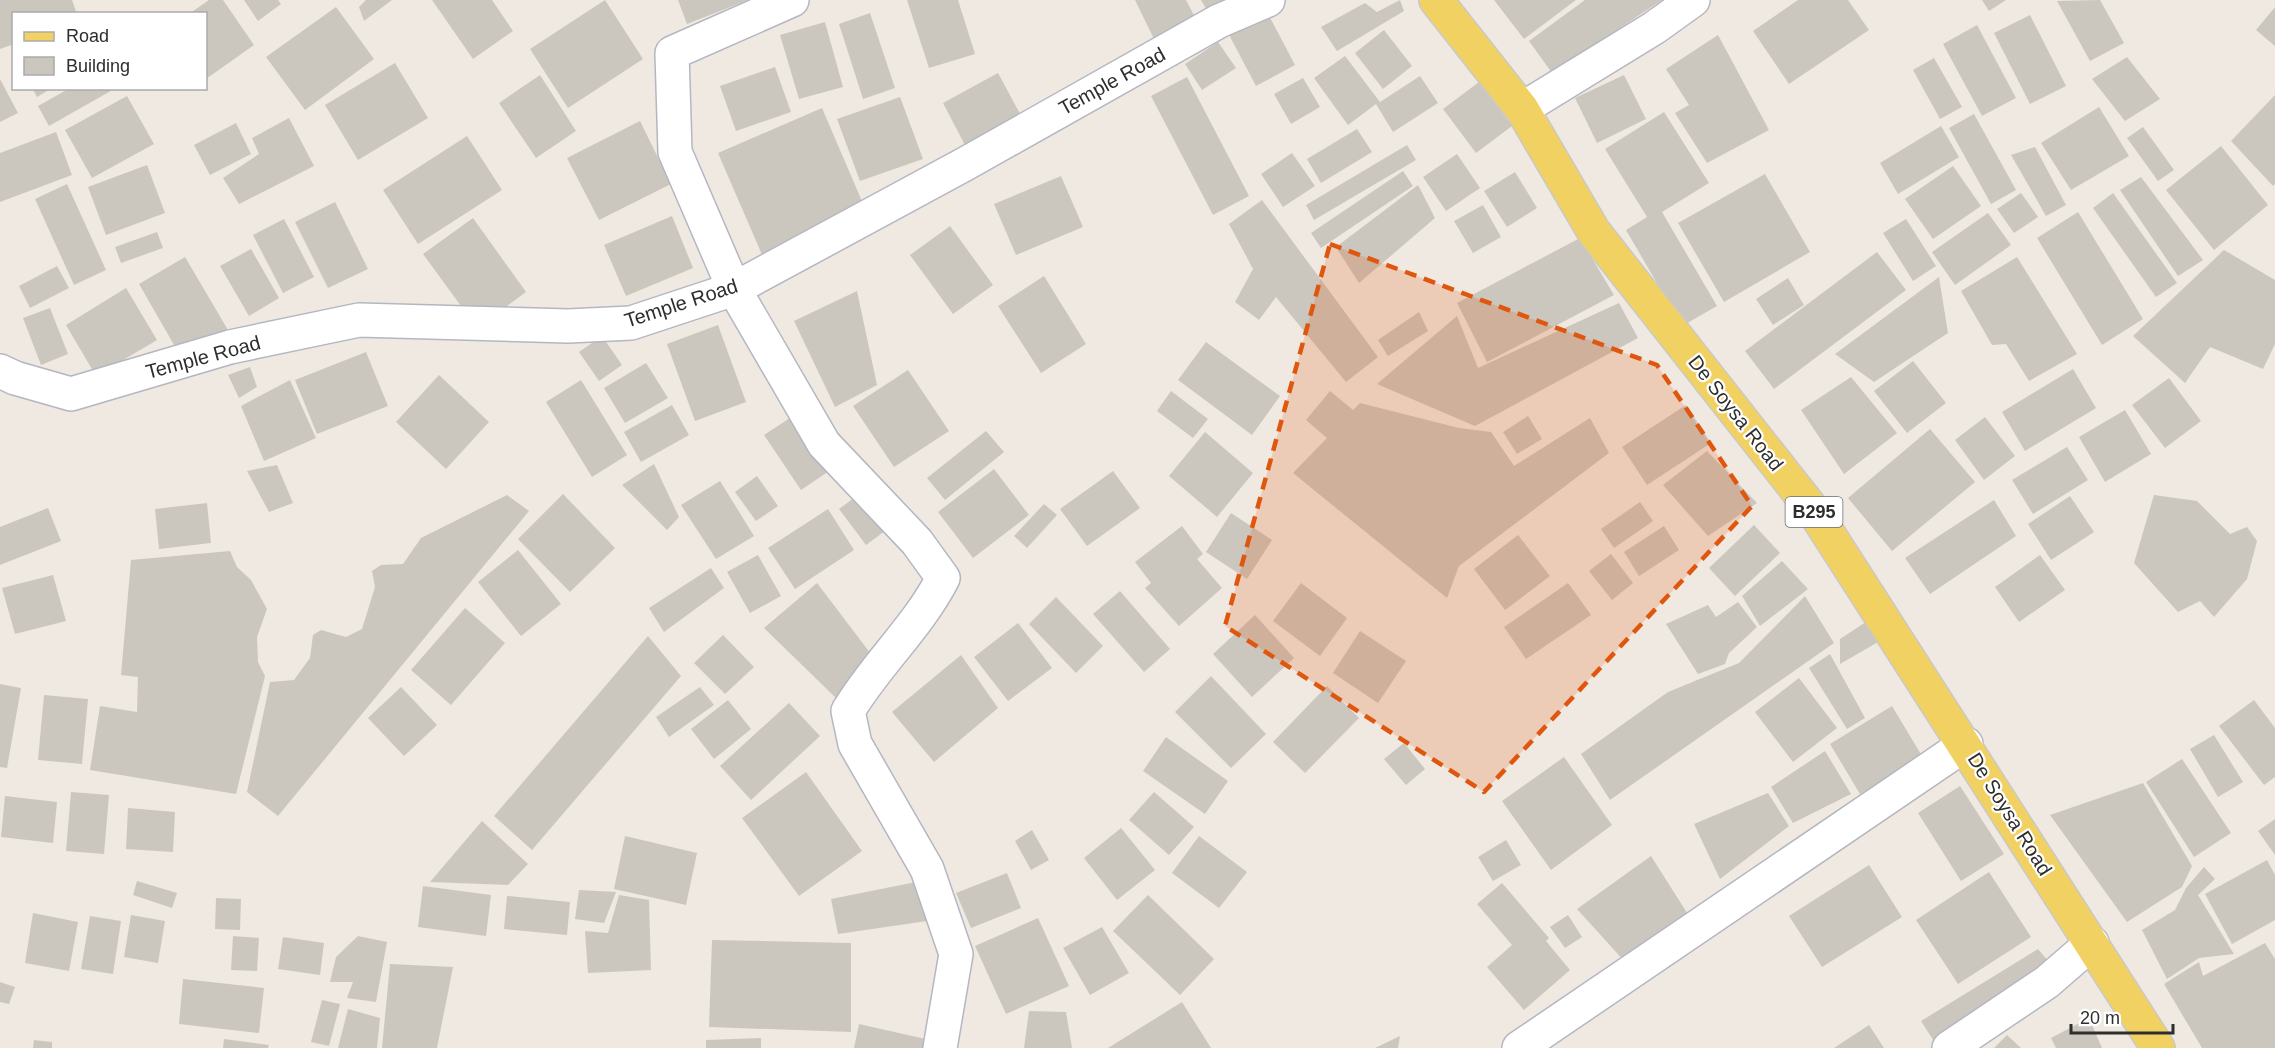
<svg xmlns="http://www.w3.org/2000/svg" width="2275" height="1048" viewBox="0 0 2275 1048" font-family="Helvetica,sans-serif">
<rect width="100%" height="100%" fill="#efe9e1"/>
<g fill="#cbc7bf">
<polygon points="0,0 72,0 77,14 14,14 14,44 0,49"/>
<polygon points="209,0 223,0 254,45 206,79 206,14 189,14"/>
<polygon points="244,0 278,0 281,4 258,21"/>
<polygon points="366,0 392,0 364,21 359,7"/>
<polygon points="432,0 492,0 513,31 473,59"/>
<polygon points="605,0 643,59 568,108 530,49"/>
<polygon points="678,0 748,0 687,24"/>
<polygon points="907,0 958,0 975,54 929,68"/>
<polygon points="1135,0 1186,0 1196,19 1154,39"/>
<polygon points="1201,0 1241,0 1211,17"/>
<polygon points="1400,0 1404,11 1337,51 1321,27 1365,3 1377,12"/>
<polygon points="1494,0 1576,0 1524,39"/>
<polygon points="1585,0 1662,0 1552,73 1529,41"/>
<polygon points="1798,0 1848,0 1869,30 1789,84 1753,31"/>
<polygon points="1982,0 2006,0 1989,11"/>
<polygon points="2100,0 2124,43 2090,61 2057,1"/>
<polygon points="336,7 374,59 305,110 266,57"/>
<polygon points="2275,7 2275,46 2256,30"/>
<polygon points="1266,10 1295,65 1256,86 1227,31"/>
<polygon points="870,13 895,88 863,99 839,24"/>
<polygon points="2030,15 2066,86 2030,104 1994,33"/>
<polygon points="825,22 843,87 799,99 780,35"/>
<polygon points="1977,25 2016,98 1982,116 1943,44"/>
<polygon points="1384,30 1412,66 1383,89 1355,53"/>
<polygon points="1718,35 1769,130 1707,163 1675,113 1689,105 1666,69"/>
<polygon points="1218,42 1236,68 1202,90 1185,64"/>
<polygon points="1345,56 1380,102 1420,76 1438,103 1393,132 1376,104 1348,125 1314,78"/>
<polygon points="2127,57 2160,99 2125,121 2092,79"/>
<polygon points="1934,58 1962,107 1940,119 1913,70"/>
<polygon points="395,63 428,118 358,160 325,105"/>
<polygon points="775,67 791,112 736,131 720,86"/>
<polygon points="998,73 1024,121 968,151 943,103"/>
<polygon points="540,75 576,131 536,158 499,103"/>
<polygon points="1624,75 1646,119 1597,143 1575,98"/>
<polygon points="1187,77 1249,196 1213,215 1151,96"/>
<polygon points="1303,78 1320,107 1291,124 1274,94"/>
<polygon points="0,79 18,113 0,122"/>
<polygon points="1479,82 1512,126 1476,153 1443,109"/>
<polygon points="32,88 52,88 37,97"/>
<polygon points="70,88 116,88 49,126 38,106"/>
<polygon points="2275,95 2275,184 2273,186 2231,141"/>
<polygon points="127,96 154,144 92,178 65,130"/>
<polygon points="900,97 923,159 860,181 837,119"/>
<polygon points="2099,107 2129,156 2071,190 2041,143"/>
<polygon points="822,108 867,213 763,257 718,153"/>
<polygon points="1664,112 1709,183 1662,212 1717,306 1682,326 1626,230 1647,217 1605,149"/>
<polygon points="1974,114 2016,190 1991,204 1949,128"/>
<polygon points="289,118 314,166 239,204 223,178 259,154 252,138"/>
<polygon points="640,121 671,184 599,220 567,158"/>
<polygon points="236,123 251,154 210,175 194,145"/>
<polygon points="1941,126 1959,157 1898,194 1880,163"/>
<polygon points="2143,127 2174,170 2158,181 2127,138"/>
<polygon points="1357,129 1372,152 1321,183 1307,159"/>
<polygon points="56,132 72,175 0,202 0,153"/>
<polygon points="467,136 502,190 418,244 383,190"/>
<polygon points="1407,145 1416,160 1314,220 1306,205"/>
<polygon points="2221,146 2268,205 2214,250 2166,190"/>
<polygon points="2035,147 2066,205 2046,216 2011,155"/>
<polygon points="1292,153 1315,186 1283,207 1261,174"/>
<polygon points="1457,154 1480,188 1446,211 1423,177"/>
<polygon points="147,165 165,213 106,235 88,187"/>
<polygon points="1953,166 1981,206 1933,239 1905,199"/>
<polygon points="1403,171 1413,186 1321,248 1311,233"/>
<polygon points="1515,172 1537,208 1507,227 1484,191"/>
<polygon points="1765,174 1810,252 1724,302 1678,223"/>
<polygon points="1061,176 1083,227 1016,255 994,204"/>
<polygon points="2141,177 2203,260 2178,276 2120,190"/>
<polygon points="67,184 106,270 74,285 35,199"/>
<polygon points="1418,185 1435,218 1359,283 1336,247"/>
<polygon points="2021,193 2038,217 2014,233 1997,209"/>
<polygon points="2113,193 2177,283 2156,297 2093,208"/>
<polygon points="1262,200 1378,357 1346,382 1276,297 1259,320 1235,302 1253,269 1229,224"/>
<polygon points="335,202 368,269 328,288 295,222"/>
<polygon points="1483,205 1501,237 1473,253 1454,221"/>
<polygon points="2078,212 2143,319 2102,345 2037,238"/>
<polygon points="1988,213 2011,245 1955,285 1932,252"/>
<polygon points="672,216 693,268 626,296 604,245"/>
<polygon points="473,218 526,292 477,328 423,254"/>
<polygon points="284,219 314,277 283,293 253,235"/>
<polygon points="1906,219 1936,266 1913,281 1883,233"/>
<polygon points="950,226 993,285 953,314 910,255"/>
<polygon points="157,232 163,248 121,263 115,247"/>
<polygon points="1580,238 1614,295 1487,362 1457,303"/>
<polygon points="251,249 279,298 249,316 220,266"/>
<polygon points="2224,250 2275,280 2275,344 2263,369 2210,347 2185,383 2133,336"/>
<polygon points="1877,252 1906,290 1774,389 1745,351"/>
<polygon points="185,257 228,330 181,357 139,284"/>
<polygon points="2017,257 2077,354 2029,381 2006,344 1992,345 1961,291"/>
<polygon points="57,266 69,288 30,308 19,286"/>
<polygon points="1044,276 1086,344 1041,373 998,306"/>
<polygon points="1939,277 1948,333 1874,382 1835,354"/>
<polygon points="1788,278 1804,305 1773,325 1756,299"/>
<polygon points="126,288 157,340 96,376 66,325"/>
<polygon points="857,291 877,385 835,407 794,321"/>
<polygon points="1619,303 1638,338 1475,426 1377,384 1457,316 1478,368"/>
<polygon points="50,308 68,354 41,365 23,318"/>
<polygon points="1419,312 1428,331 1388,356 1378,340"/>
<polygon points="718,325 746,402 695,421 667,344"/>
<polygon points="602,336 622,365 599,381 579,352"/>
<polygon points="1206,342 1280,396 1252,435 1178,380"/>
<polygon points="366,352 388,406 317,434 295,380"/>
<polygon points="1913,361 1946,403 1907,433 1874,391"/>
<polygon points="646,363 668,398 625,423 604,388"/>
<polygon points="250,367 257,387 239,398 228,375"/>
<polygon points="2073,369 2096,408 2025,451 2002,412"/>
<polygon points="908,370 949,431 894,467 853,406"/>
<polygon points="439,375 489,422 446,469 396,422"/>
<polygon points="1851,377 1897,433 1844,474 1801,410"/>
<polygon points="2169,378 2201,421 2165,448 2132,405"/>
<polygon points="290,380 316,438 264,461 241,406"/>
<polygon points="581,380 627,455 592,477 546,402"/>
<polygon points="1171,391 1208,419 1193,438 1157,411"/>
<polygon points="1330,391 1353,410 1360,403 1459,428 1491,432 1514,466 1590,418 1609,453 1459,566 1447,598 1293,473 1327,438 1306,420"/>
<polygon points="672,405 689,435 641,462 624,432"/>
<polygon points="1686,405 1711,443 1647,485 1622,447"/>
<polygon points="2125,410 2151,454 2105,482 2079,437"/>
<polygon points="799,412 835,467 801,490 764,435"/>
<polygon points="1528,416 1542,439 1517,454 1503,432"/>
<polygon points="1985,417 2015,456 1984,480 1955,440"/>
<polygon points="1930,429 1975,482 1892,551 1848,498"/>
<polygon points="986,431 1004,452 945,500 927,478"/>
<polygon points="1205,432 1253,473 1217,517 1169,476"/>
<polygon points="2067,447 2088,480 2033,514 2012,480"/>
<polygon points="1707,451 1757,503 1708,536 1663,485"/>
<polygon points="654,464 679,517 667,530 622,485"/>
<polygon points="277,465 293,503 269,512 247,471"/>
<polygon points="994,469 1029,515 973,558 938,512"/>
<polygon points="1113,471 1140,508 1087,546 1060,509"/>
<polygon points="757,476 778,506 756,521 735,492"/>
<polygon points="720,481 754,536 716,559 681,505"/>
<polygon points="862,492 889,528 866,545 839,509"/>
<polygon points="563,494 615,548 570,592 518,539"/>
<polygon points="507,495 529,511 278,816 247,792 270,682 294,680 310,658 313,635 321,630 346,637 362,629 375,587 372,571 381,565 403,564 421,538"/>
<polygon points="2154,495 2197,501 2230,534 2247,527 2257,541 2247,579 2214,617 2200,601 2178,612 2134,563"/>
<polygon points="2070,496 2094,532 2051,560 2028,524"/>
<polygon points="1994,500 2016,536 1930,594 1905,558"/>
<polygon points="1640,502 1653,521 1614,548 1601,529"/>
<polygon points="207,503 211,543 159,549 155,509"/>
<polygon points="1044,504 1057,515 1027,548 1014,536"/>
<polygon points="48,508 61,541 0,565 0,527"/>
<polygon points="828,509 854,550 795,589 768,548"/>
<polygon points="1231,513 1272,540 1247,579 1206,552"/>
<polygon points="1754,525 1780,553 1735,596 1709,568"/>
<polygon points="1182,526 1203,554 1197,559 1222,588 1179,626 1145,588 1151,583 1135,562"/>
<polygon points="1664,526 1679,550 1639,576 1624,552"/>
<polygon points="1518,535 1550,576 1505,610 1474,569"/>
<polygon points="518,550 561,604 521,636 478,582"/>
<polygon points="230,551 237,567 251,580 267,609 257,637 258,662 265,676 236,794 90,770 100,706 137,712 138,677 121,675 131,560"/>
<polygon points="1611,554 1633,583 1612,600 1589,571"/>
<polygon points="758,555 781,596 750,613 727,572"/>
<polygon points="2040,555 2065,590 2019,622 1995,587"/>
<polygon points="1782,561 1808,589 1760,626 1742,596"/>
<polygon points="711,568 724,588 664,632 649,608"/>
<polygon points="53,575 66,621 15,634 2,588"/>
<polygon points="817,583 874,658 836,698 764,628"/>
<polygon points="1301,583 1347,618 1320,656 1273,621"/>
<polygon points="1568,583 1591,615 1526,659 1504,627"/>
<polygon points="1120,591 1170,649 1144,672 1093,614"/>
<polygon points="1805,596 1834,643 1610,800 1581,754 1668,692 1739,663"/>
<polygon points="1056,597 1103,646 1076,673 1029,624"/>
<polygon points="1738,602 1757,627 1729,653 1725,664 1698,674 1666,624 1708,605 1716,617"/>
<polygon points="465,608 505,643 451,705 411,670"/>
<polygon points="1255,615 1294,658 1252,697 1213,654"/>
<polygon points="1872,618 1885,638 1840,664 1840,639"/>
<polygon points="1018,623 1052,668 1008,701 974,657"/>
<polygon points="1360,631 1406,661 1378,703 1333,673"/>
<polygon points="723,635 754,667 725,694 694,663"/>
<polygon points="648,636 681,676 532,850 494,816"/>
<polygon points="1830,654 1865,718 1847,729 1809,668"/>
<polygon points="961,655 998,708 934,762 892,712"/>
<polygon points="1211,676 1266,734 1231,768 1175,712"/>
<polygon points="1799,678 1837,728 1793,762 1755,712"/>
<polygon points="0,684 21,688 7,768 0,767"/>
<polygon points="1327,686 1359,718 1305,773 1273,742"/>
<polygon points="401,687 437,725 404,756 368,718"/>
<polygon points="700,687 714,705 669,737 656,717"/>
<polygon points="44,695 88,699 82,764 38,760"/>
<polygon points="728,700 751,729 714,759 691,729"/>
<polygon points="2254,700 2275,728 2275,777 2264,785 2219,726"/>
<polygon points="789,703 820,736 751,800 720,766"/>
<polygon points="1892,706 1922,756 1860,794 1830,744"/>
<polygon points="2214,735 2243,782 2218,797 2190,749"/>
<polygon points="1166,737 1228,781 1205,814 1143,771"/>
<polygon points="1404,743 1425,769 1406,785 1384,759"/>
<polygon points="1825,751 1851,794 1793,823 1771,787"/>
<polygon points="1564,757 1612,825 1551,870 1502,801"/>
<polygon points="2182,759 2231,833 2194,857 2146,782"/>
<polygon points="806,772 862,851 799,896 742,818"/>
<polygon points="2143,783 2192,866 2182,887 2127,922 2050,815"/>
<polygon points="1960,786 2004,854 1961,881 1918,813"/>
<polygon points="71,792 109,795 104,854 66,851"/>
<polygon points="1154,792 1194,827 1169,855 1129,820"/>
<polygon points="1768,793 1789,826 1720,879 1694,824"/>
<polygon points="5,796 57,802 53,843 1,837"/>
<polygon points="128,808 175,812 173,852 126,849"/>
<polygon points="2275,819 2275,855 2258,831"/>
<polygon points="482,821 528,864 508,885 430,882"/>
<polygon points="1121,828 1155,870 1117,900 1084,858"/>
<polygon points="1032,830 1049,860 1031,870 1015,841"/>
<polygon points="625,836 697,853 686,905 614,889"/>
<polygon points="1199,836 1247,872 1219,908 1172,873"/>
<polygon points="1506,840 1521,865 1493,881 1478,857"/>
<polygon points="1651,856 1689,916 1626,963 1577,909"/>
<polygon points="2267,860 2275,875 2275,920 2232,944 2205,894"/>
<polygon points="1869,865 1902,917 1822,967 1789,916"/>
<polygon points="2204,867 2215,879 2198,895 2234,954 2199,958 2167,979 2142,930 2175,910 2186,888"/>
<polygon points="1989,872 2031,937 1958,984 1916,920"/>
<polygon points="1007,873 1021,908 971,928 956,893"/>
<polygon points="137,881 177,893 172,908 133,895"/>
<polygon points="916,882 934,920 838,934 831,899"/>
<polygon points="1502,883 1549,938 1546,941 1570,970 1524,1010 1487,967 1512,945 1477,904"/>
<polygon points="423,886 491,895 486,936 418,927"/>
<polygon points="579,890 616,892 604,923 575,919"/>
<polygon points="619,895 649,900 651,970 588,973 585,931 608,933"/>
<polygon points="1148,895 1214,959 1180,995 1113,931"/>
<polygon points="507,896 570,902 567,935 504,929"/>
<polygon points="216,898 241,899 240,930 215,929"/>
<polygon points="33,913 78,922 69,971 25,963"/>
<polygon points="131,915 165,921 158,963 124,957"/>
<polygon points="1568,915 1582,937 1565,948 1550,927"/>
<polygon points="90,916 121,921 113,974 81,969"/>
<polygon points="1038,918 1069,986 1006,1014 975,946"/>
<polygon points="1102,927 1129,973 1090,995 1063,948"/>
<polygon points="233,936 259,938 257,971 231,970"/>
<polygon points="358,936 387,942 376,1002 347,998 353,982 330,982 336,957"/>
<polygon points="283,937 324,943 320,975 278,969"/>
<polygon points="712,940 851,943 851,1032 709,1027"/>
<polygon points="2265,943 2275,959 2275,1048 2202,1048 2164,984 2199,962 2203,976"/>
<polygon points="2038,949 2050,963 1937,1046 1921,1021"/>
<polygon points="390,964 453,967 437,1048 382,1048"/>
<polygon points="183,979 264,988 259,1033 179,1024"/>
<polygon points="0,982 15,987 9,1004 0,1002"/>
<polygon points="322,1000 340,1004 329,1046 311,1042"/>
<polygon points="1182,1002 1211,1048 1108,1048"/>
<polygon points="348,1009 380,1018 377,1048 338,1048"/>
<polygon points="1029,1011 1066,1012 1072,1048 1024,1048"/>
<polygon points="2089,1018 2102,1048 2056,1048 2051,1038"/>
<polygon points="859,1024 930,1040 928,1048 854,1048"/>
<polygon points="1869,1025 1884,1048 1834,1048"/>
<polygon points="2007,1035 2021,1048 1994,1048"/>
<polygon points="1400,1036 1398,1048 1375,1048"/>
<polygon points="761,1038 761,1048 706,1048 706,1040"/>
<polygon points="224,1039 269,1045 268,1048 223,1048"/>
<polygon points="34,1040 52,1042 52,1048 33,1048"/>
</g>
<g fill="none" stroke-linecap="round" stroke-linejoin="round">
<defs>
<g id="minor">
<path d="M792,0L672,53L675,152L734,289L824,444L917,542L943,578C918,627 876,664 848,711L855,744L927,869L956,954L940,1048"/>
<polyline points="1522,109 1654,28 1693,0"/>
<polyline points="0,371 15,378 71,394 230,347 359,320 568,326 631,323 734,289 965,164 1219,21 1268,0"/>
<polyline points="1519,1048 1966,744"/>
<polyline points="1949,1048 2047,982 2092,943"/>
</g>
<polyline id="major" points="1436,0 1522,109 1594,232 1815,513 2158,1048"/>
</defs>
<use href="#minor" stroke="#b4b7c1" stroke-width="36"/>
<use href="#major" stroke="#c9c9c9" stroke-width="36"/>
<use href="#minor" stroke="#fff" stroke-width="33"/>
<use href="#major" stroke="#f2d163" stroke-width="33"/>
</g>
<path fill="#df570e" fill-opacity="0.2" stroke="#df570e" stroke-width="4.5" stroke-dasharray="12 8" stroke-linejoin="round" d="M1330,244L1657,365L1752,506L1484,792L1225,626Z"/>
<g text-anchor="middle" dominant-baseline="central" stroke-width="4.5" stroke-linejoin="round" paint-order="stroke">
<rect fill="#fff" stroke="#6d6d6d" stroke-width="1.5" x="1785.5" y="497" width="57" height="30" rx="4.5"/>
<g font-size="18" font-weight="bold" fill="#2e2e2e">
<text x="1814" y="512">B295</text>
</g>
<g font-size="20" fill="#2e2e2e" stroke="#fff">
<text transform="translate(1112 81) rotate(-29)">Temple Road</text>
<text transform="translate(681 303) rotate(-18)">Temple Road</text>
<text transform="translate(203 357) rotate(-15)">Temple Road</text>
<text transform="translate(1736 413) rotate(52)">De Soysa Road</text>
<text transform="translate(2010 814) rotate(58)">De Soysa Road</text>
</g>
</g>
<rect x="12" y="12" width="195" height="78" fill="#ffffff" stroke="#ababab" stroke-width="1.5"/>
<rect x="24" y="32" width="30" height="9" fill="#f2d163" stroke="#ababab" stroke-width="1.5"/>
<text x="66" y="42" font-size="18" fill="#2e2e2e">Road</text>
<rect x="24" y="57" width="30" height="18" fill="#cbc7bf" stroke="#ababab" stroke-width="1.5"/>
<text x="66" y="72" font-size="18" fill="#2e2e2e">Building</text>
<path d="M2071 1024v9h102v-9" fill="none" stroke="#2e2e2e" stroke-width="3"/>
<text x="2080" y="1024" font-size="18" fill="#2e2e2e" stroke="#ffffff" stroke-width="4.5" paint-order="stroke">20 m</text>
</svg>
